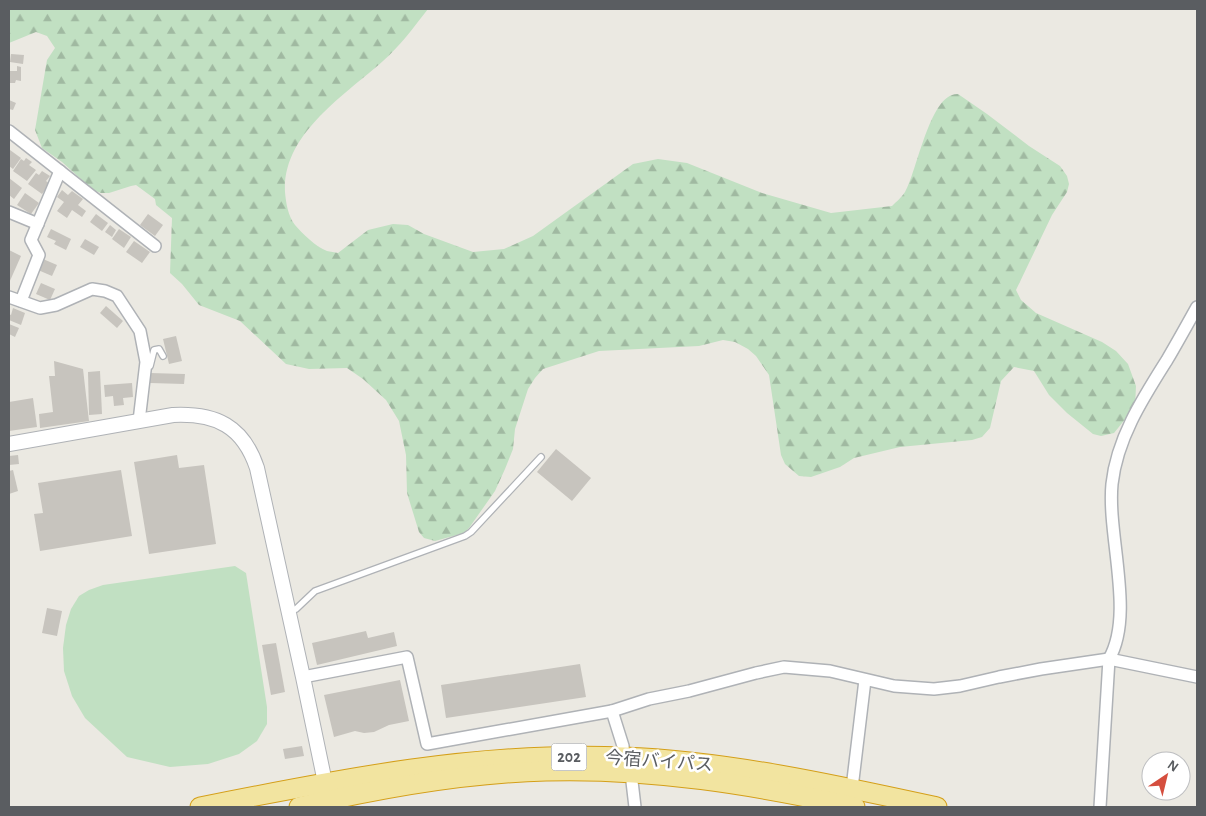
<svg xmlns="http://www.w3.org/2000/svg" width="1206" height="816" viewBox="0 0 1206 816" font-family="'Alegreya Sans','Noto Sans JP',sans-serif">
<defs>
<pattern id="forest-firs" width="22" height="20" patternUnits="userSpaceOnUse" patternTransform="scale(1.25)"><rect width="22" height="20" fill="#c1e0c2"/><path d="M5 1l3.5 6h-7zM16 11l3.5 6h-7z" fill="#a0b9a1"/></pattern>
</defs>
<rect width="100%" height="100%" fill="#ebe9e2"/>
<path fill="url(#forest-firs)" d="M9,9H428C414,27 400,46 383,61C345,95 282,134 285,192C286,203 288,216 295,225C302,233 316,247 327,251C330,252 335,252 338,253L368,230L393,224L408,225L424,234L473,252L504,249L533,236L633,164L658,159L687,163L762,193L831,213L892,206C896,202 902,197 905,192C917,172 930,92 958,94L987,114L1029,146L1060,166L1067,176L1069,184L1067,192L1052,215L1016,290L1021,300L1036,313L1102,342L1116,351L1128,364L1136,386L1135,407L1114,433L1101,436L1093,434L1067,413L1049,395L1034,371L1014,367L1001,381L990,428L982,437L972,440L900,447L854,458L840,467L811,477L799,476L785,464L781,455L769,375L756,356L748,349L735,342L723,340L699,346L599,351L543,369L535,378L528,389L515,429L513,449L505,469L495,491L469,528L464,533L435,541L424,538L419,532L407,493L406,455L399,421L386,400L363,379L347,368L309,369L286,364L240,321L199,305L182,284L170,273L172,218L156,205L155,199L136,185L131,186L109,193H101L93,190L62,162L42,148L35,130L47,60L55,48L47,36L36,32L9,43Z"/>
<polygon fill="#c1e0c2" points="235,566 246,573 267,707 267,724 257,741 239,754 208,764 170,767 127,757 85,718 72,696 64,671 63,648 66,625 71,609 79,596 89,590 103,585"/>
<g fill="#c7c4be">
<polygon points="11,54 24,55 23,64 10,62"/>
<polygon points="17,66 21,67 21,81 16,80 15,83 9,83 9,71 17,71"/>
<polygon points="9,100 16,103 13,110 9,109"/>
<polygon points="10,150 21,158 13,169 9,166"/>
<polygon points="26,158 32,162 29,165 36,170 27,181 13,171 21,159 24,161"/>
<polygon points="42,171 50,176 46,181 50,184 42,194 28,184 36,173 39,175"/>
<polygon points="9,178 22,188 14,199 9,195"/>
<polygon points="62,190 68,195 72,191 83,199 78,205 86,211 82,217 72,210 67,218 57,211 64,202 57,197"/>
<polygon points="25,193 39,203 31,214 17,205"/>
<polygon points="96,214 108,223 102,231 90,222"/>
<polygon points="148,214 163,225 155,236 140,225"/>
<polygon points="110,225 116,230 112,237 105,232"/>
<polygon points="51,229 71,239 66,250 54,244 56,241 47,237"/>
<polygon points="119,229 131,237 124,248 112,239"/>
<polygon points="85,239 99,247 94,255 80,247"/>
<polygon points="134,241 150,252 142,263 126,252"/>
<polygon points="9,250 21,256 9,283"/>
<polygon points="43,259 57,265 52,276 38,270"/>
<polygon points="41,283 55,289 50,300 36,294"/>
<polygon points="106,306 123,321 117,328 100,313"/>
<polygon points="13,308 25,313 21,325 9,320 9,314 11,315"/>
<polygon points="9,324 19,328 15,337 9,334"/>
<polygon points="176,336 182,361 169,364 163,339"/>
<polygon points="54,361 83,369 89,421 40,428 39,414 53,412 49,376 55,376"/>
<polygon points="100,371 102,414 89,415 88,372"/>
<polygon points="150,373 185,374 184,384 150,383"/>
<polygon points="132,383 133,397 123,398 124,405 114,406 113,396 105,397 104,385"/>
<polygon points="33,398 37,427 9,431 9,402"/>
<polygon points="556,449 591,478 572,501 537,472"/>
<polygon points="18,455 19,464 9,465 9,456"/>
<polygon points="177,455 179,468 204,465 216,544 149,554 134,462"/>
<polygon points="13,470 18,491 9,494 9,471"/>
<polygon points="121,470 132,536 40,551 34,514 43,513 38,483"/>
<polygon points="47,608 62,611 57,636 42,633"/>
<polygon points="366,631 368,638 394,632 397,646 317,665 312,643"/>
<polygon points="276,643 285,692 271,695 262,645"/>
<polygon points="580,664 586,697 446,718 441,685"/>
<polygon points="400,680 409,721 389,725 374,732 364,733 355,731 334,737 324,695"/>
<polygon points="302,746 304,756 285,759 283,749"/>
</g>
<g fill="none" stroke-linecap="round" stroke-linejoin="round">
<defs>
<g id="service">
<polyline points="150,366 154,350 159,349 163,356"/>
<polyline points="288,611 296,609 315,591 465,536 471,532 541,457"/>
</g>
<g id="minor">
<polyline points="9,131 155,246"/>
<polyline points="9,212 38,224"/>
<polyline points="9,297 40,308 56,305 92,289 105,291 117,296 140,331 146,362 139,421"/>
<polyline points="21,301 39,255 31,240 60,171"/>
<polyline points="303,677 407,657 427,744 612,711 649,699 689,691 756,673 784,667 830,671 894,686 934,689 960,686 999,677 1041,669 1109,659 1197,677"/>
<polyline points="612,711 623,746 624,757"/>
<polyline points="631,773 635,807"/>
<polyline points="852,788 865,680"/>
<path d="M1100,807L1109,659C1135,614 1107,536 1112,484C1117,438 1143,398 1167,360C1177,343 1187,325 1197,307"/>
</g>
<path id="tertiary" d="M9,444L173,415C216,413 243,426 257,468L303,677L327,792"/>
<g id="trunk">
<path d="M200,807C339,779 481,751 624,757C727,761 836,785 937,807"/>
<path d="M299,807C380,788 463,773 546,771C650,768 754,785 855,807"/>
</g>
</defs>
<use href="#service" stroke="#afb2b6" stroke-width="8"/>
<use href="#minor" stroke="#afb2b6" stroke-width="14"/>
<use href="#tertiary" stroke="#afb2b6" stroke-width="16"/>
<use href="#trunk" stroke="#d49f19" stroke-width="21"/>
<use href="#service" stroke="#fff" stroke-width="5.5"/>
<use href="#minor" stroke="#fff" stroke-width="11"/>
<use href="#tertiary" stroke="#fff" stroke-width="14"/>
<use href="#trunk" stroke="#f2e4a0" stroke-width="19"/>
</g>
<g text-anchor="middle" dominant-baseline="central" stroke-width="5" stroke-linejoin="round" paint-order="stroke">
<rect fill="#fff" stroke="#8c8e90" stroke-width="1" x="551.5" y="743.5" width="35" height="27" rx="4"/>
<g font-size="16" font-weight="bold" fill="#5a5d61">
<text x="569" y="757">202</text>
</g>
<g font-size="18" fill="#5a5d61" stroke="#fff">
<text transform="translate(659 762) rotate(4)">今宿バイパス</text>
</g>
</g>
<rect width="1206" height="816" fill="none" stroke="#5a5d61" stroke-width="20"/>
<g transform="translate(1166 776) rotate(35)"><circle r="24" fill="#ffffff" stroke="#bdbec0"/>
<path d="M0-4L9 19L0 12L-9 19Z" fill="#d54e3e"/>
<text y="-8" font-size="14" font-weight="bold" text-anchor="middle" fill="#5a5d61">N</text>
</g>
</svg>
